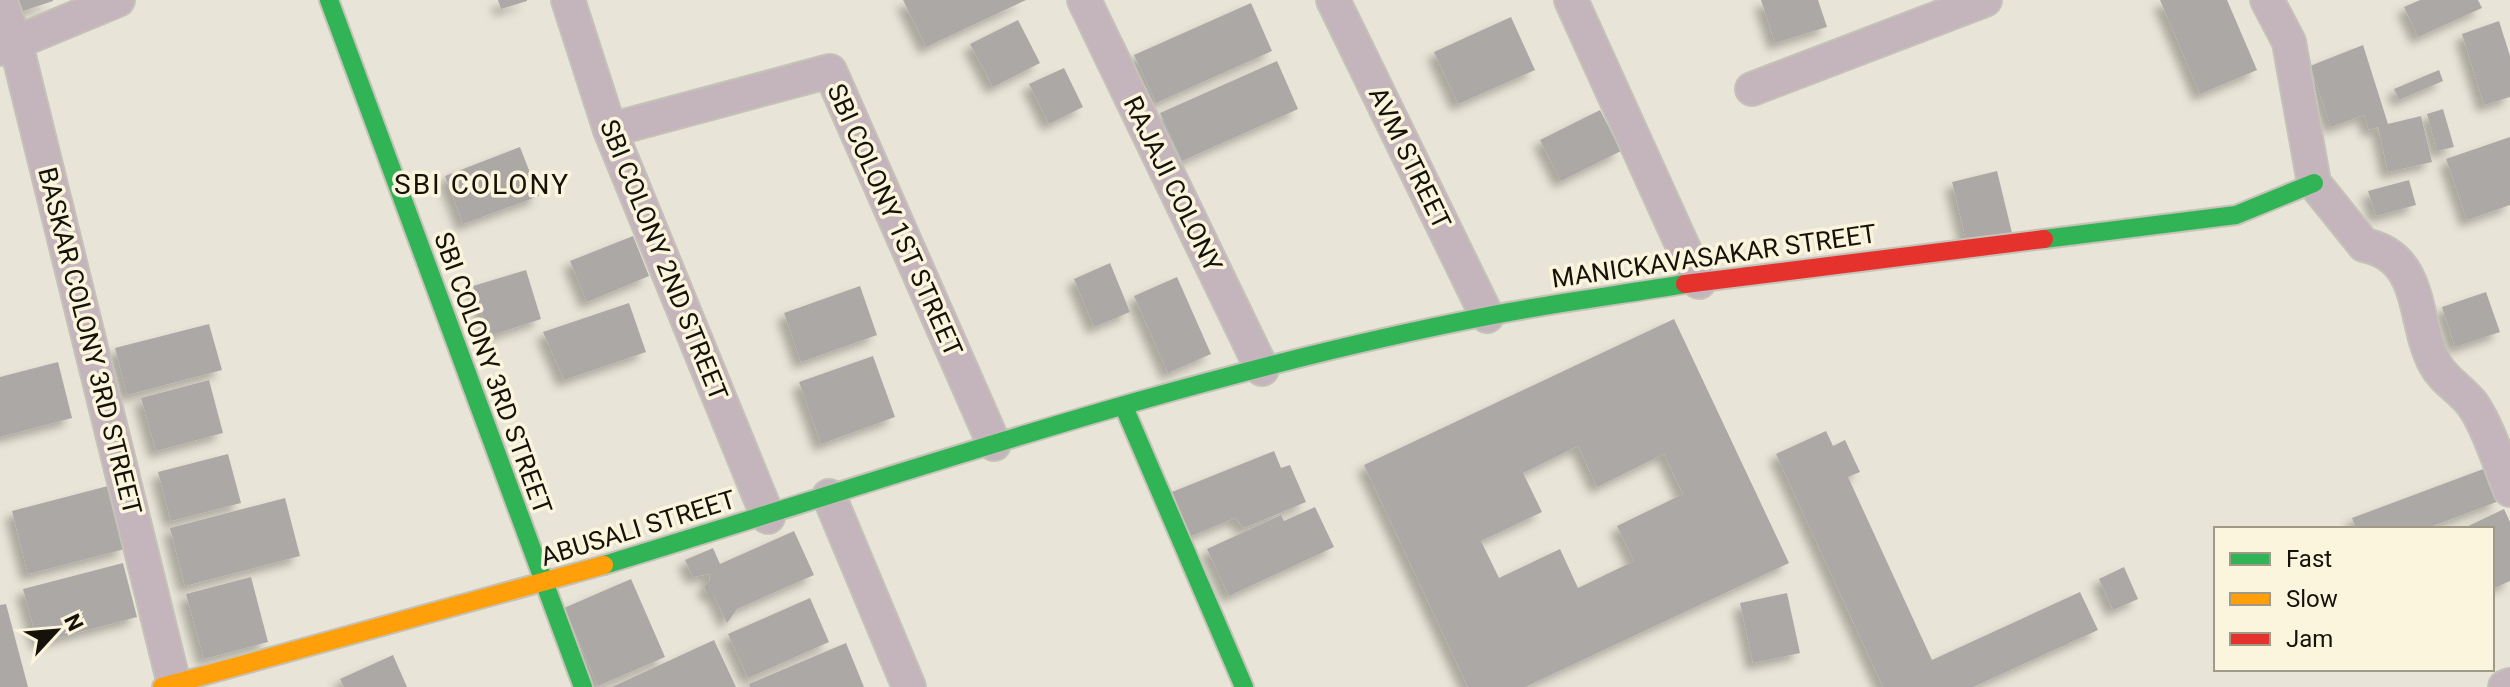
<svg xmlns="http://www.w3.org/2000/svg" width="2510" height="687" viewBox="0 0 2510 687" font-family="Roboto,sans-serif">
<defs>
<filter id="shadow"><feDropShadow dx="-7" dy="7" stdDeviation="4" flood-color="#0004"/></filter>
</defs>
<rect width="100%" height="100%" fill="#e8e4d7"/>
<g fill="#aca8a6" fill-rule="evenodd" filter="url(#shadow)">
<polygon points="13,0 53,0 53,1 17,13"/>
<polygon points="498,0 527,0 527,1 501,9"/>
<polygon points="903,0 1026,0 926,47"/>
<polygon points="1761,0 1818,0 1827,27 1775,43"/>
<polygon points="2160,0 2227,0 2257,70 2200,94"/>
<polygon points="2420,0 2478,0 2482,8 2418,37 2404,7"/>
<polygon points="1251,3 1272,51 1156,103 1134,55"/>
<polygon points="1511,17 1535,70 1458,104 1434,52"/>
<polygon points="1018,20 1040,63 993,87 970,44"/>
<polygon points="2499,21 2510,56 2510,97 2484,105 2462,34"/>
<polygon points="2363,45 2388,124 2421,116 2432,162 2388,172 2378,127 2369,130 2364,115 2331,127 2310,66"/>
<polygon points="1277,61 1298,109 1182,161 1160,113"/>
<polygon points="1064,68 1083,107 1049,124 1029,84"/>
<polygon points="2439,70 2443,81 2399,100 2394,89"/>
<polygon points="2443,109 2454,147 2437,151 2427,114"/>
<polygon points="1600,110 1621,151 1561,181 1540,140"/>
<polygon points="2510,137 2510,205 2467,220 2446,159"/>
<polygon points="520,147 539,196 463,224 445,176"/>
<polygon points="1997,171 2012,233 1967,244 1952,182"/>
<polygon points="2409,180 2416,205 2376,216 2368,191"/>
<polygon points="633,236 649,276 587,302 570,261"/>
<polygon points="1110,263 1130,312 1094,327 1074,279"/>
<polygon points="526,270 541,319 489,336 473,286"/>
<polygon points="1177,277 1211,354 1168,373 1134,296"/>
<polygon points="860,286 877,335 801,362 784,313"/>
<polygon points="2486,292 2500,332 2455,347 2442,307"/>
<polygon points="629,303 646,352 564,380 543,332"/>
<path d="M1674,319L1789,563L1525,687H1468L1364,465ZM1578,446L1597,487L1664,454L1683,494L1617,526L1634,561L1578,588L1560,549L1499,578L1481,541L1542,512L1523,473Z"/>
<polygon points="209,324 222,370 127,395 115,348"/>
<polygon points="873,356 895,417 821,444 799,382"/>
<polygon points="58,362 72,418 0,437 0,377"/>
<polygon points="209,380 223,433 156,451 141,398"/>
<polygon points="1826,431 1833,446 1845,440 1860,472 1848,477 1932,660 2080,592 2098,630 1973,687 1883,687 1776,454"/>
<polygon points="1274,451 1281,468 1290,465 1306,502 1244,528 1235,518 1191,536 1172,492"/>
<polygon points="228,454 241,503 171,521 158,472"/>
<polygon points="2486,468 2499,501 2425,529 2356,529 2352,518"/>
<polygon points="108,486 125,549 28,574 12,511"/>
<polygon points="285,498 300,556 185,586 170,528"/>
<polygon points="1315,507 1334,547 1229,596 1207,549 1281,515 1284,521"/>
<polygon points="2504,509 2510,522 2510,581 2492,589 2492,529 2462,529"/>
<polygon points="794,531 814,575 737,609 727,623 713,594 707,594 704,586 710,580 709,574 693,577 685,560 713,548 720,564"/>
<polygon points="123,563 137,617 38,643 23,589"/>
<polygon points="2124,567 2138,599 2113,610 2099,579"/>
<polygon points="251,577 268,642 204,659 186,594"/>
<polygon points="631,579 665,657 598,686 564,608"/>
<polygon points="1787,593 1800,653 1753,663 1740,603"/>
<polygon points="810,598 829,642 748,678 728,634"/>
<polygon points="6,604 28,687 0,687 0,605"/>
<polygon points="714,640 736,687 612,687"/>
<polygon points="846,643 864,687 750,687 749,684"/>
<polygon points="393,655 407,687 344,687 340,679"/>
</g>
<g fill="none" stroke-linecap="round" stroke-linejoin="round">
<defs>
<g id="street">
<polyline points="0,0 16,44 174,684"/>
<polyline points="568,0 610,130 768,517"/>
<polyline points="1084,0 1262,369"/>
<polyline points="1333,0 1487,316"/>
<polyline points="1571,0 1699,282"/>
<path d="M2267,0L2289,42L2314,183L2364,245C2425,257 2412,321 2435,364C2443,380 2462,390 2473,405C2489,429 2499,463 2510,490"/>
<polyline points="0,49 118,0"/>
<polyline points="1752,89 1985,0"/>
<polyline points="610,130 830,71 994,444"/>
<polyline points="829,496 909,687"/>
<polyline points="2505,687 2510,685"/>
</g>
<g id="fast">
<polyline points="329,0 583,687"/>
<polyline points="2044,239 2236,215 2314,183"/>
<polyline points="1124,407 1244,687"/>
<path d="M604,565C896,476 1188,374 1488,316C1553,303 1619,295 1685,284"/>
</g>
<polyline id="slow" points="162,687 604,565"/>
<polyline id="jam" points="1685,284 2044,239"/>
</defs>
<use href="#street" stroke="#c5c2b8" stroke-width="36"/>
<use href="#fast" stroke="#c5c2b8" stroke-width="22"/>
<use href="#slow" stroke="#c5c2b8" stroke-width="22"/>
<use href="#jam" stroke="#c5c2b8" stroke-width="22"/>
<use href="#street" stroke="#c4b4bc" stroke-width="32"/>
<use href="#fast" stroke="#30b455" stroke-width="18"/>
<use href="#slow" stroke="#ff9f0a" stroke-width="18"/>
<use href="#jam" stroke="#e5322d" stroke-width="18"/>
</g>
<g text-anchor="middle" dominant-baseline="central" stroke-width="7" stroke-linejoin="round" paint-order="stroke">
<g font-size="26" fill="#15120a" stroke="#fcf5dd">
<text transform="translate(1410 158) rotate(64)">AVM STREET</text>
<text transform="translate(1173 184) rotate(64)">RAJAJI COLONY</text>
<text transform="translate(895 220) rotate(66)">SBI COLONY 1ST STREET</text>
<text transform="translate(1714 256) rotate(-8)">MANICKAVASAKAR STREET</text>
<text transform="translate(664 260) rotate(68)">SBI COLONY 2ND STREET</text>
<text transform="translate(90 341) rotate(76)">BASKAR COLONY 3RD STREET</text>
<text transform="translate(493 373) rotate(70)">SBI COLONY 3RD STREET</text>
<text transform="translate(638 528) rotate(-17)">ABUSALI STREET</text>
</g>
<g font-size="28" letter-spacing="2" fill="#15120a" stroke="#fcf5dd">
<text x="482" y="184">SBI COLONY</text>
</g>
</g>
<rect x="2214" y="527" width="280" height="144" fill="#fcf5dd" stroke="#a09a89" stroke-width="2"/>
<rect x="2230" y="553" width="40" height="12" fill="#30b455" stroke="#a09a89" stroke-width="2"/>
<text x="2286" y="567" font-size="24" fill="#15120a">Fast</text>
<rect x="2230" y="593" width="40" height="12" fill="#ff9f0a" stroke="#a09a89" stroke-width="2"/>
<text x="2286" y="607" font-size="24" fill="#15120a">Slow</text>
<rect x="2230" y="633" width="40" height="12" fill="#e5322d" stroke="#a09a89" stroke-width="2"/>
<text x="2286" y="647" font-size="24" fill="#15120a">Jam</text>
<g transform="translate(56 631) rotate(64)" stroke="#fcf5dd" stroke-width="6" paint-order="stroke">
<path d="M0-6L14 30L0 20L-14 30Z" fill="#15120a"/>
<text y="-12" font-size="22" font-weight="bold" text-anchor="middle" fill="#15120a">N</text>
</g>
</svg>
